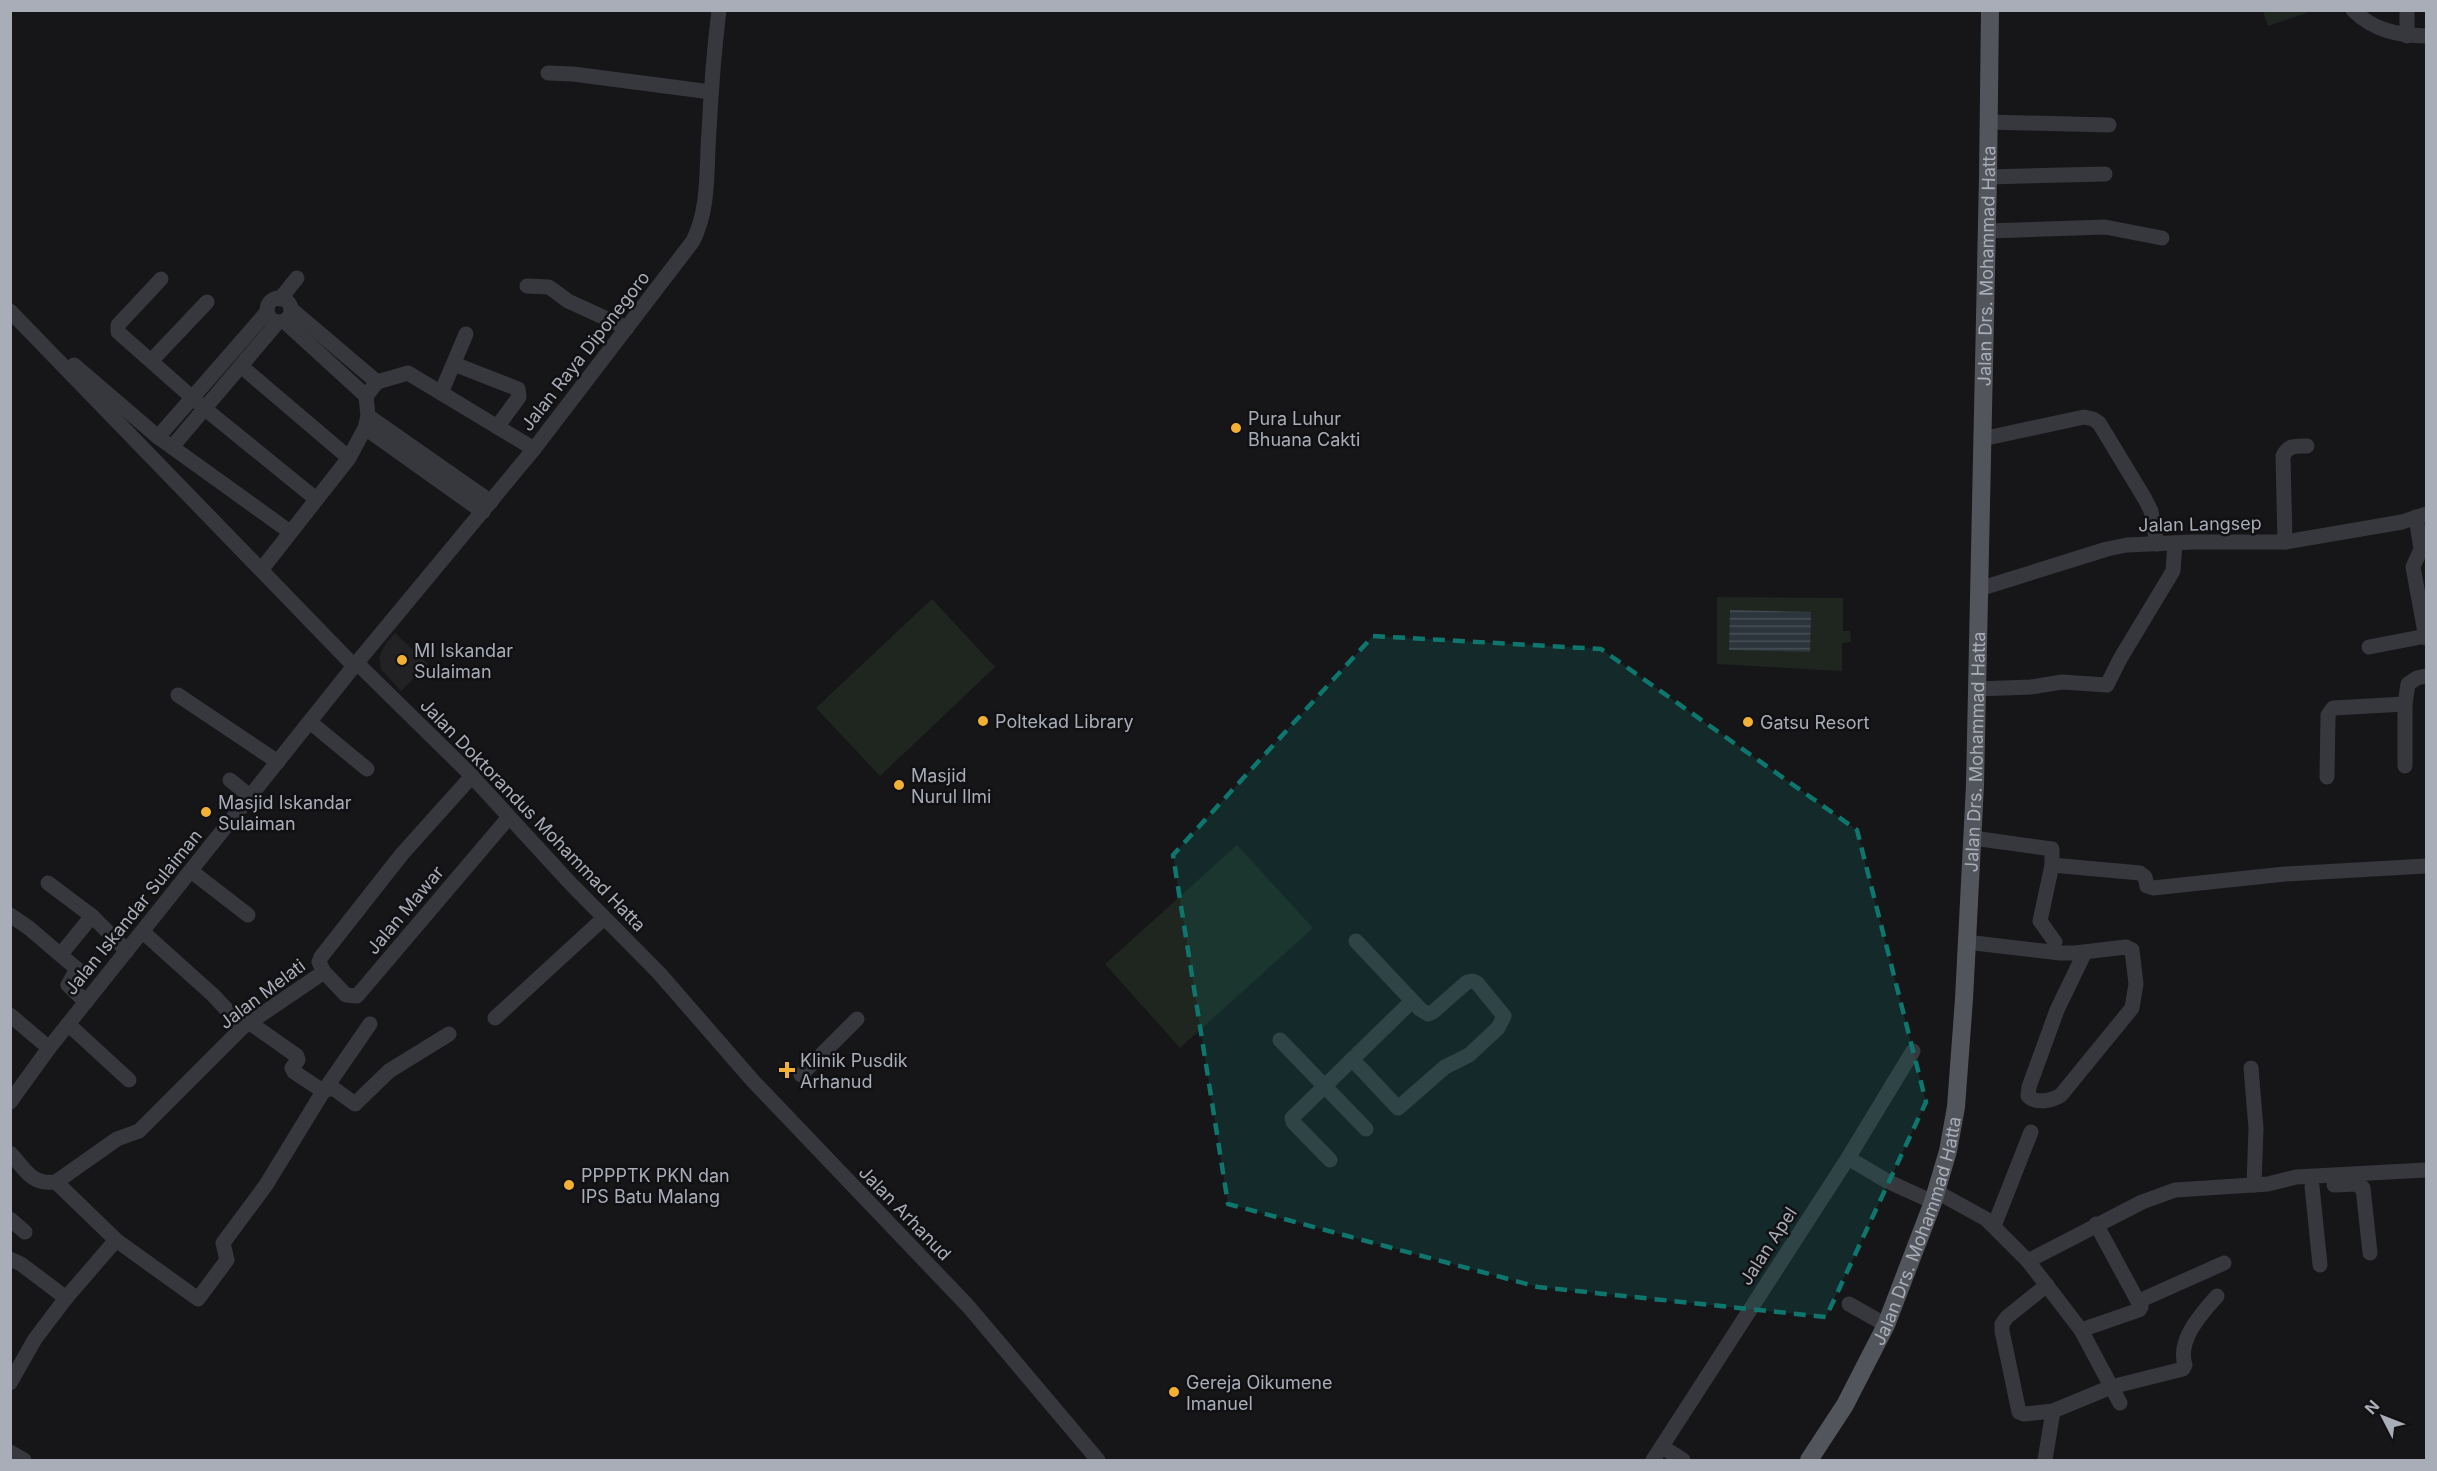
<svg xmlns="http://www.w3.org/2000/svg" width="2437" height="1471" viewBox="0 0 2437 1471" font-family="Inter,sans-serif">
<defs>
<pattern id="water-rules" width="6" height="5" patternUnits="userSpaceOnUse" patternTransform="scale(1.5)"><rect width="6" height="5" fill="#2c353c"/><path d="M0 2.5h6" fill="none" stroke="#485056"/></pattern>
</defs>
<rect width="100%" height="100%" fill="#161618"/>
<polygon fill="#222225" points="395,633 428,664 401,691 381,669 379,657 386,643"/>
<g fill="#1e261f">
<polygon points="2306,11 2307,13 2268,26 2263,11"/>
<polygon points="1717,597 1843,598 1843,631 1850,631 1851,642 1842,643 1842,671 1717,664"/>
<polygon points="932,599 995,667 880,776 816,708"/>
<polygon points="1237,845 1313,928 1180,1048 1105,964"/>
</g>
<polygon fill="url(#water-rules)" points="1730,610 1811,612 1810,652 1729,650"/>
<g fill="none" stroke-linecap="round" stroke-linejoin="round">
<g stroke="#37383d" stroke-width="15">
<path d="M2353,10C2374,31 2398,35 2426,36"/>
<polyline points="2407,36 2407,10"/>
<polyline points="548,73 573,74 711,92"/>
<polyline points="1988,122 2109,125"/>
<polyline points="1988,177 2105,174"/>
<polyline points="1987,231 2105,227 2162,238"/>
<polyline points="161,279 118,325 118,332 204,408 316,499"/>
<polyline points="527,286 549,287 568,301 627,328"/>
<circle cx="279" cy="310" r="12"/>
<polyline points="280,299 297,278"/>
<polyline points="291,309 377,382"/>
<polyline points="10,311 354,666"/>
<polyline points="152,360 207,302"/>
<polyline points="454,364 518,389 519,397 497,427"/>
<polyline points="74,365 158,437 290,532"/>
<polyline points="241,366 349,458"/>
<polyline points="441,393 466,334"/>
<polyline points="366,396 377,382 408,373 534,449"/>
<polyline points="368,416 491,502"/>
<polyline points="365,428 483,512"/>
<polyline points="158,437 267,312"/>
<polyline points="1982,439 2084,417 2093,419 2099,423 2145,499 2151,511 2157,544"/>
<polyline points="172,447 278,322"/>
<polyline points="2416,517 2421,549 2413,567 2426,638"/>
<path d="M2285,542L2283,456C2288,445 2295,446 2307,446"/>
<polyline points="265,565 349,458 365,428 368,416 366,396 284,321"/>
<polyline points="1979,589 2107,549 2127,545 2193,542 2285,542 2402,522 2426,514"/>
<polyline points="2369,647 2426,636"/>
<polyline points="357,663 468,772 571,884 659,973 753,1081 968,1306 1098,1460"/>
<polyline points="1977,689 2031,687 2062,682 2107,685 2120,659 2173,571 2175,543"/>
<polyline points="178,695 278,762"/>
<polyline points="2405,704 2408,684 2417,678 2426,676"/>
<polyline points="310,722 367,769"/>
<polyline points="2327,777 2328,715 2333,708 2405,704 2405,766"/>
<polyline points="230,780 251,797"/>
<polyline points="1973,838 2052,849 2052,865 2040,921 2055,942"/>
<polyline points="2052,865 2140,873 2145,877 2147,886 2153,888 2285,874 2426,866"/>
<polyline points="191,871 248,915"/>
<polyline points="48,883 92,916 127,951"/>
<polyline points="10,915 29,928 77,969 68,985 86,1002"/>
<polyline points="143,932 213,995 243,1027"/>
<path d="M1966,942L2060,953H2075L2126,947L2132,950L2136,984L2132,1008L2061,1095C2052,1101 2036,1104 2028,1096L2029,1087L2057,1010L2085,952"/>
<polyline points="61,954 92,916"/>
<polyline points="324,972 346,995 357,996 509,817"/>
<polyline points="10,1015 49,1048"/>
<polyline points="495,1018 604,918"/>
<polyline points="250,1023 297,1056 298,1060 292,1068 294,1072 323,1091 333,1088 355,1104 389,1071 449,1034"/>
<polyline points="68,1024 129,1080"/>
<polyline points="1280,1040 1366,1129"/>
<polyline points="1352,1059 1398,1108 1445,1067 1469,1055 1498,1028 1504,1016 1477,983 1472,981 1467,982 1433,1012 1428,1014 1420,1009 1356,941"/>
<polyline points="2251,1068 2256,1128 2254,1185"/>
<polyline points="801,1075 857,1019"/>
<path d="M10,1102L49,1048L350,671L534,449L693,241C710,207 706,168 709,131C711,91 714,51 719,10"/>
<path d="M10,1153C26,1170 31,1185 56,1182L116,1240L198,1299L227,1260L223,1243L266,1185L321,1095L370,1024"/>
<polyline points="1848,1158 1887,1181 1933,1202"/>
<polyline points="1330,1160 1293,1122 1292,1118 1412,1001"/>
<polyline points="56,1182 117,1139 139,1131 243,1027 324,972 319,962 321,957 402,854 472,776"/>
<polyline points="2334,1185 2355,1184 2363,1188 2370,1253"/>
<polyline points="2312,1186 2320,1265"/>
<polyline points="1937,1192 1986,1219 2028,1261 2081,1330 2120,1403"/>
<polyline points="10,1219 25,1232"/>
<polyline points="1994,1226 2031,1132"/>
<polyline points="10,1259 21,1264 66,1298"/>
<polyline points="2028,1261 2142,1202 2175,1190 2268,1184 2296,1177 2426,1170"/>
<path d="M2047,1285L2007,1317L2002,1324V1331L2019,1412L2024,1414L2053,1411L2111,1387L2183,1369L2185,1365C2177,1340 2201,1314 2217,1296"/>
<polyline points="2139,1301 2224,1263"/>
<polyline points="1849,1304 1886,1325"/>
<polyline points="2081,1330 2139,1310 2141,1307 2096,1224"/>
<polyline points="10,1383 35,1339 66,1298 116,1240"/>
<polyline points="1662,1447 1683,1460"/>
<polyline points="10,1452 24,1460"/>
<polyline points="1653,1460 1848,1158 1913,1051"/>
<polyline points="2045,1460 2053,1411"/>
</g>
<path stroke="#53555c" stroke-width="18" id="s1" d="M1809,1460L1845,1405L1886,1325L1933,1202L1948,1151L1956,1107L1964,999L1975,785L1988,177L1990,10"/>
</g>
<path fill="#0f766e" fill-opacity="0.2" stroke="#0f766e" stroke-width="4.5" stroke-dasharray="12 8" stroke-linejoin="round" d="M1373,636L1601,649L1857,830L1926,1102L1826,1317L1538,1287L1228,1204L1173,855Z"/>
<g fill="#f2b134" stroke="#111113" stroke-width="2">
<circle cx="1236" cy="428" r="6"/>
<circle cx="402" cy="660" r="6"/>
<circle cx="983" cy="721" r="6"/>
<circle cx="1748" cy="722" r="6"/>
<circle cx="899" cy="785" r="6"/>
<circle cx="206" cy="812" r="6"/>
<path d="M784 1061h6v6h6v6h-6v6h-6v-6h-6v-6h6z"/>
<circle cx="569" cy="1185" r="6"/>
<circle cx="1174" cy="1392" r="6"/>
</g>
<g text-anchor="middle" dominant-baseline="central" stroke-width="5" stroke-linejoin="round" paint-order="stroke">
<g font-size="18" fill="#a8adb8" stroke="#111113">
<text stroke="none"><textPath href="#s1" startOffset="1227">Jalan Drs. Mohammad Hatta</textPath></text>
<text transform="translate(585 351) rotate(-52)">Jalan Raya Diponegoro</text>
<text transform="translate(2200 524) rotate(-1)">Jalan Langsep</text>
<text stroke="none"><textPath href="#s1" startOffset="741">Jalan Drs. Mohammad Hatta</textPath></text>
<text transform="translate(533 815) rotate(46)">Jalan Doktorandus Mohammad Hatta</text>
<text transform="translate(405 910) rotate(-50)">Jalan Mawar</text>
<text transform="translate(133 912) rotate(-51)">Jalan Iskandar Sulaiman</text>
<text transform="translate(262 994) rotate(-37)">Jalan Melati</text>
<text transform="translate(905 1213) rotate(46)">Jalan Arhanud</text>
<text stroke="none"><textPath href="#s1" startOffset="255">Jalan Drs. Mohammad Hatta</textPath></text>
<text transform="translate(1768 1246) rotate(-57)">Jalan Apel</text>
</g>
<g font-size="18" fill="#a8adb8" stroke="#111113" text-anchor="start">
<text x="1248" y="418">Pura Luhur<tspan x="1248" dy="21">Bhuana Cakti</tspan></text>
<text x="414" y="650">MI Iskandar<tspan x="414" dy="21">Sulaiman</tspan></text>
<text x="995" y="721">Poltekad Library</text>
<text x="1760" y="722">Gatsu Resort</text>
<text x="911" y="775">Masjid<tspan x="911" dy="21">Nurul Ilmi</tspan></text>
<text x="218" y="802">Masjid Iskandar<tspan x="218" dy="21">Sulaiman</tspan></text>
<text x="800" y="1060">Klinik Pusdik<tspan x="800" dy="21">Arhanud</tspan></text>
<text x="581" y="1175">PPPPTK PKN dan<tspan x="581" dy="21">IPS Batu Malang</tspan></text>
<text x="1186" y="1382">Gereja Oikumene<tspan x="1186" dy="21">Imanuel</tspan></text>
</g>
</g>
<rect width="2437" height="1471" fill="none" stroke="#a8adb8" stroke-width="24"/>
<g transform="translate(2383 1417) rotate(312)" stroke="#111113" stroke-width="4.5" paint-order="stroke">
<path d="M0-4.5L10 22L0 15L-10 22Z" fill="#a8adb8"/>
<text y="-9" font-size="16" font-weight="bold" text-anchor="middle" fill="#a8adb8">N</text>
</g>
</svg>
